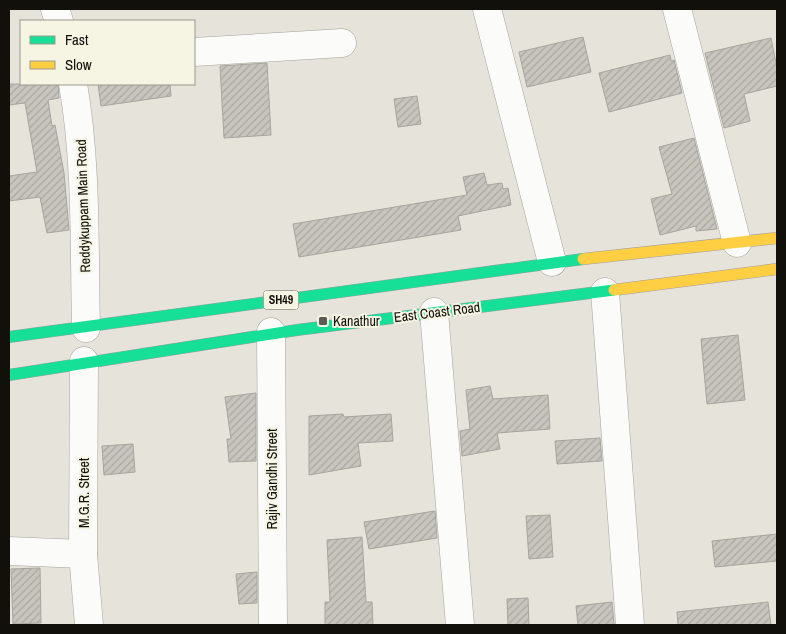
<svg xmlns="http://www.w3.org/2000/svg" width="786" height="634" viewBox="0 0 786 634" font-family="'Archivo Narrow',sans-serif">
<defs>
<pattern id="building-hatch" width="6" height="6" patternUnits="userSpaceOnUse" patternTransform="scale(1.25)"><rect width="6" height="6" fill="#c7c5be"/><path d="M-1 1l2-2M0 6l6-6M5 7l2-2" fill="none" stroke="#aaa8a2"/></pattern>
</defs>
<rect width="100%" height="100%" fill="#e5e3da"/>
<g fill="url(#building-hatch)" stroke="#a6a59e">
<polygon points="583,37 591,72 527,87 519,52"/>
<polygon points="771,38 777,68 777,86 744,94 750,121 724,128 705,53"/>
<polygon points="670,55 671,61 674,60 682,93 609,112 599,73"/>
<polygon points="267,63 271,135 224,138 220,66"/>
<polygon points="9,84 58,84 59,98 48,100 52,126 55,125 64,173 69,230 47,233 40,197 9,201 9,176 37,172 25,103 9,105"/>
<polygon points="98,84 170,84 171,96 101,106"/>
<polygon points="417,96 421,124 398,127 394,99"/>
<polygon points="694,138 717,229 696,231 696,226 660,235 651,199 672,194 659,147"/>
<polygon points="484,173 487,185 502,183 503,189 508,188 511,205 458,216 461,230 299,257 293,224 467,195 463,177"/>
<polygon points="738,335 745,400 707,404 701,339"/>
<polygon points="490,386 493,399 548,395 550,429 497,433 500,449 462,456 460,431 470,429 466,390"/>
<polygon points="256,393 256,461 229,462 227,439 231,439 225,397"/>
<polygon points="343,414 344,417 391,414 393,441 358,443 361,466 309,475 309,416"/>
<polygon points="600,438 602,461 557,464 555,441"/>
<polygon points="133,444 135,472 104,475 102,446"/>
<polygon points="435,511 437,538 369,549 364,522"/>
<polygon points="550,515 553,557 529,559 526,516"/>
<polygon points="777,534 777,561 715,567 712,541"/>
<polygon points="362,537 366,602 372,602 373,625 325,625 325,602 330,602 327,540"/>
<polygon points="40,568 41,623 13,624 11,569"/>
<polygon points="257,572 257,603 239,604 236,574"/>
<polygon points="528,598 529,625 508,625 507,599"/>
<polygon points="612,602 614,625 578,625 576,606"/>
<polygon points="768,602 771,625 678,625 677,612"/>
</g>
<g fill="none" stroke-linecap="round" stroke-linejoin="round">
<defs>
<g id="street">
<polyline points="55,9 59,21"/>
<polyline points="487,9 552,262"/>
<polyline points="677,9 737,243"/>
<polyline points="194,52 342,43"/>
<path d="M73,84C87,164 84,247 86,328"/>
<polyline points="605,292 630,625"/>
<polyline points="434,312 460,625"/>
<polyline points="271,332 273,625"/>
<polyline points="84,361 83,554 89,625"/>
<polyline points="9,551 83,554"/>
</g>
<g id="fast">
<polyline points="9,337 583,259"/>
<polyline points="9,375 297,330 614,290"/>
</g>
<g id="slow">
<polyline points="583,259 777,238"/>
<polyline points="614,290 777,269"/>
</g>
</defs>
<use href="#street" stroke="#a4a39c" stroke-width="29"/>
<use href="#fast" stroke="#a29da3" stroke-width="12"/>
<use href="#slow" stroke="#a29da3" stroke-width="12"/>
<use href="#street" stroke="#fbfbf9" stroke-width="28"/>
<use href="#fast" stroke="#16e098" stroke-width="11"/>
<use href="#slow" stroke="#ffcf43" stroke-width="11"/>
</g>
<rect fill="#5b5a53" stroke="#f6f4e3" stroke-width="2" x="318" y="316" width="10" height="10" rx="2.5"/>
<g text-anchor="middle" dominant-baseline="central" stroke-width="4" stroke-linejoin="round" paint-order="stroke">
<rect fill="#f6f4e3" stroke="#56544c" stroke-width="1" x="263.5" y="290.5" width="35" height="19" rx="4"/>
<g font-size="12" font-weight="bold" fill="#11100b">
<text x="281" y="300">SH49</text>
</g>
<g font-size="14" fill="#11100b" stroke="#f6f4e3">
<text transform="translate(83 206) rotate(-92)">Reddykuppam Main Road</text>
<text transform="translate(437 312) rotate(-7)">East Coast Road</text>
<text transform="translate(272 479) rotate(-90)">Rajiv Gandhi Street</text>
<text transform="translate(84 493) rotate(-90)">M.G.R. Street</text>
</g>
<g font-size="14" fill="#11100b" stroke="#f6f4e3" text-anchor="start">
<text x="333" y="321">Kanathur</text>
</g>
</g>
<rect width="786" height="634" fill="none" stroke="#11100b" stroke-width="20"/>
<rect x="20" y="20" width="175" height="65" fill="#f6f4e3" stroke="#9a998d"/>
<rect x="30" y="36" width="25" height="8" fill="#16e098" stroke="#9a998d"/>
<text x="65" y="45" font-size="15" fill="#11100b">Fast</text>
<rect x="30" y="61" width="25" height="8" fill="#ffcf43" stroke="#9a998d"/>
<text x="65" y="70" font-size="15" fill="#11100b">Slow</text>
</svg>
